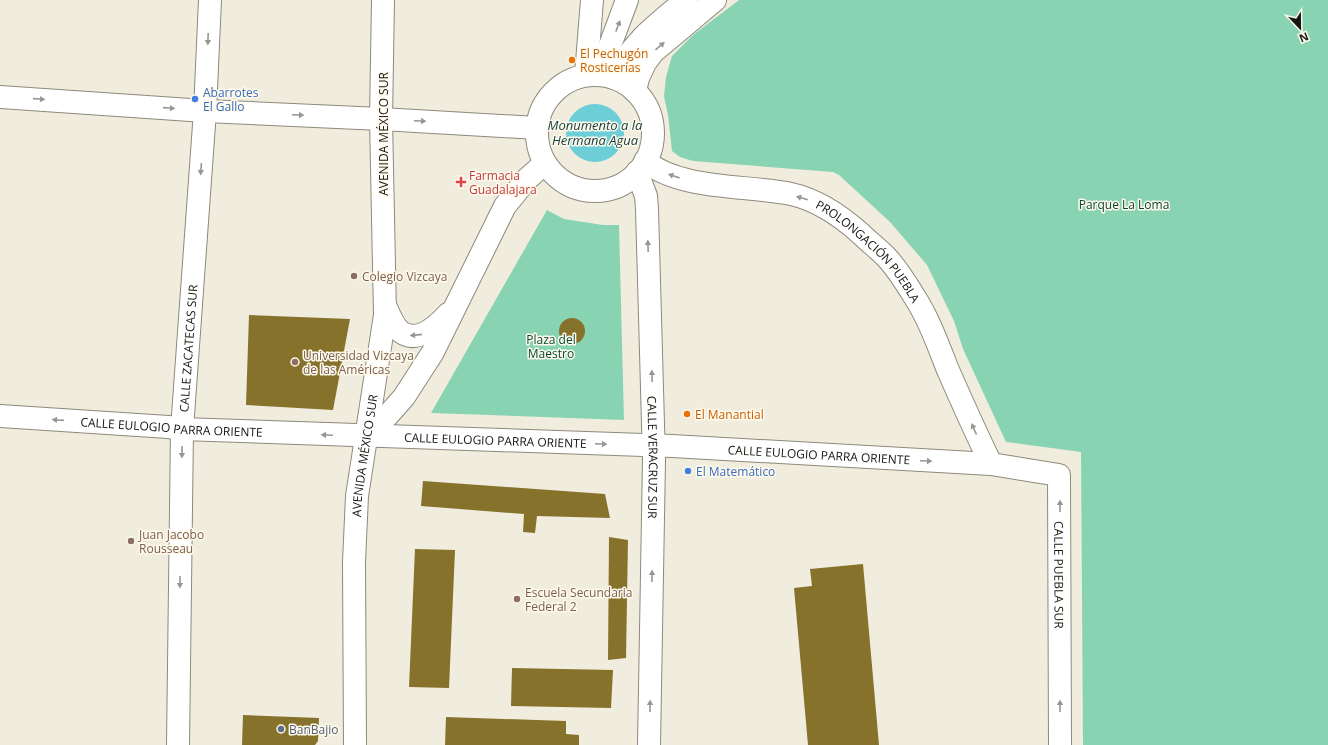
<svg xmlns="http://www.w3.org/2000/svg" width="1328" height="745" viewBox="0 0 1328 745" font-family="'Open Sans',sans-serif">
<rect width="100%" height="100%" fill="#f1edde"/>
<g fill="#88d4b2">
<polygon points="739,0 1328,0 1328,745 1083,745 1081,452 1006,442 963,349 954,321 927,265 890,222 839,175 833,172 693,161 680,157 672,151 668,115 664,96 666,77 672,56 693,35"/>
<polygon points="547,210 564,219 603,225 619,225 624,420 431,413"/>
</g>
<circle fill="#6dced8" cx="595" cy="133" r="29"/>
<g fill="#86722b">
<polygon points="249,315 350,319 333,410 246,405"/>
<circle cx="572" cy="331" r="13"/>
<polygon points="423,481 605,494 610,518 537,516 535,533 523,532 524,514 421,506"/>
<polygon points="609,537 628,540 626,658 608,660"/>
<polygon points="415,549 455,550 449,688 409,687"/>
<polygon points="863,564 879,745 808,745 794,588 812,586 810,569"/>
<polygon points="512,668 613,670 611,708 511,706"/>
<polygon points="243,715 319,718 318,741 315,745 242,745"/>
<polygon points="446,717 566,721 566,734 579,735 579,745 445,745"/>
</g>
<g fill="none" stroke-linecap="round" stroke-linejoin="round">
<defs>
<g id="street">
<polyline points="0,97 205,111 381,119 537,128"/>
<path id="s1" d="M645,161C680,190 747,185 791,194C818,200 841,216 861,234C870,243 880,250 888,259C898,270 906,283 914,296C929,319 938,345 948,370C962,402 976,433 991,464"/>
<path id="s2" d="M637,172L646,196L647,209L654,460L649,745"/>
<path id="s3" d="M0,416L168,427L182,429L672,446L991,464L1059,475L1060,745"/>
<path id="s4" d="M178,745L182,429L205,111L210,0"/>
</g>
<g id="secondary">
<path d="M614,78C633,41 656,25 686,0"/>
<polyline points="635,91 638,78 645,63 653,52 715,0"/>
</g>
<g id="primary">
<circle cx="595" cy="133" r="58"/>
<polyline points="586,75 592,0"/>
<polyline points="599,75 627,0"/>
<path d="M385,305C389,314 393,326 401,332C418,344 437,326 448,314"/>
<polyline points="366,436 388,415 404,397 433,352 505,206 526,180 545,163"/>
<path id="s5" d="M355,745L354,562L357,496L385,315L381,119L383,0"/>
</g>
</defs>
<use href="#street" stroke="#8d897b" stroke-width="24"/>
<use href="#secondary" stroke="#8d897b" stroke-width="24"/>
<use href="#primary" stroke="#8d897b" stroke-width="24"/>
<use href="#street" stroke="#fff" stroke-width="22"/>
<use href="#secondary" stroke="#fff" stroke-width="22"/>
<use href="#primary" stroke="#fff" stroke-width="22"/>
</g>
<defs><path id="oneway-solid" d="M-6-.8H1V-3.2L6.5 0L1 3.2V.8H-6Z"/></defs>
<g fill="#969693">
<use href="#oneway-solid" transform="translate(618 26) rotate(-69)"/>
<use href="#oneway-solid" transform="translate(208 39) rotate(92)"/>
<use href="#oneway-solid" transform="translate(660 46) rotate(-41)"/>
<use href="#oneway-solid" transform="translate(39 99) rotate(4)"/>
<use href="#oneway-solid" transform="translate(169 108) rotate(4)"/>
<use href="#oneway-solid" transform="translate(298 115) rotate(3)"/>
<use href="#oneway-solid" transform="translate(420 121) rotate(3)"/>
<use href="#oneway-solid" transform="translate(201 169) rotate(94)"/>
<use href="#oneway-solid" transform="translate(674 176) rotate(-161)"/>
<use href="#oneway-solid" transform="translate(802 198) rotate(-164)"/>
<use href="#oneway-solid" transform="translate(648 246) rotate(-92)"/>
<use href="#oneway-solid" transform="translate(416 335) rotate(174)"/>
<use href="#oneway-solid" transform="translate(652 376) rotate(-92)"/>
<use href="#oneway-solid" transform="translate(58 420) rotate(-176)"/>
<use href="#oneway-solid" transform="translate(974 429) rotate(-114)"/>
<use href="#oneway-solid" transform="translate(327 435) rotate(-178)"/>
<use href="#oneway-solid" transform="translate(601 444) rotate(2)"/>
<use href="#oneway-solid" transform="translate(182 452) rotate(91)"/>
<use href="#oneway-solid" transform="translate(926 461) rotate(3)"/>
<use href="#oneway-solid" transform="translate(1060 506) rotate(-90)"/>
<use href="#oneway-solid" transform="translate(652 576) rotate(-89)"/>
<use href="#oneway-solid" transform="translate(180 582) rotate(91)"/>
<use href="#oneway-solid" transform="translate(650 706) rotate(-89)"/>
<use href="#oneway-solid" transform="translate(1060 706) rotate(-90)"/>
</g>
<g fill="#e8710a" stroke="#fffaeb" stroke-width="1.5">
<circle cx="572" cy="60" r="4"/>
<circle cx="687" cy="414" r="4"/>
</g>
<g fill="#3f7fe0" stroke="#fffaeb" stroke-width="1.5">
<circle cx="195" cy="99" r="4"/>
<circle cx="688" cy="471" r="4"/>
</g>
<path fill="#e0444e" stroke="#fffaeb" stroke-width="1.5" d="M459 176h4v4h4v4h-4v4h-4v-4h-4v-4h4z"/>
<g fill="#8d6e63" stroke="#fffaeb" stroke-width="1.5">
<circle cx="354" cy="276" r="4"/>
<circle cx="295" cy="362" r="4"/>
<circle cx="131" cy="541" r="4"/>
<circle cx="517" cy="599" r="4"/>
</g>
<circle fill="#5c6f8a" stroke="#fffaeb" stroke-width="1.5" cx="281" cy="729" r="4"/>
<g text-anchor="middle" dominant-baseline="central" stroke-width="3" stroke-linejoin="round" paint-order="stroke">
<g font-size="12" fill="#c56008" stroke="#fffaeb" text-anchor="start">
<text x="580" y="53">El Pechugón<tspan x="580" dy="14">Rosticerías</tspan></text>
<text x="695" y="414">El Manantial</text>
</g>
<g font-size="12" fill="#366cbe" stroke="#fffaeb" text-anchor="start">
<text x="203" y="92">Abarrotes<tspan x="203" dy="14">El Gallo</tspan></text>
<text x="696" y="471">El Matemático</text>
</g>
<g font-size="12" fill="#161510" stroke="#fffaeb">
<text transform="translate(383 134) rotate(-90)">AVENIDA MÉXICO SUR</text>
<text stroke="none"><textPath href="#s1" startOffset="250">PROLONGACIÓN PUEBLA</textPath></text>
<text stroke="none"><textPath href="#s4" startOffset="397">CALLE ZACATECAS SUR</textPath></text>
<text stroke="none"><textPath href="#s3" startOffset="172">CALLE EULOGIO PARRA ORIENTE</textPath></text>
<text stroke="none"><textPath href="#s3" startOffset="496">CALLE EULOGIO PARRA ORIENTE</textPath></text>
<text stroke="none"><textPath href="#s3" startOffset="820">CALLE EULOGIO PARRA ORIENTE</textPath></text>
<text stroke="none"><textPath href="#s5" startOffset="290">AVENIDA MÉXICO SUR</textPath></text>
<text stroke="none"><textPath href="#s2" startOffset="287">CALLE VERACRUZ SUR</textPath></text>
<text stroke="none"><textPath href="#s3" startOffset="1161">CALLE PUEBLA SUR</textPath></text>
</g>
<g font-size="12" fill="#be3a42" stroke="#fffaeb" text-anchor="start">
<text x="469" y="175">Farmacia<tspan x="469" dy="14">Guadalajara</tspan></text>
</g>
<g font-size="12" fill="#044832" stroke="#fffaeb">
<text x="1124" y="204">Parque La Loma</text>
<text x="551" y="339">Plaza del<tspan x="551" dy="14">Maestro</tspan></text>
</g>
<g font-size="12" fill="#785e54" stroke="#fffaeb" text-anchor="start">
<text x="362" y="276">Colegio Vizcaya</text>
<text x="303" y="355">Universidad Vizcaya<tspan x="303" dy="14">de las Américas</tspan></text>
<text x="139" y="534">Juan Jacobo<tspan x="139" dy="14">Rousseau</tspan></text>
<text x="525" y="592">Escuela Secundaria<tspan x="525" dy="14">Federal 2</tspan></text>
</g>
<g font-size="12" fill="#4e5e75" stroke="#fffaeb" text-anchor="start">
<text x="289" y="729">BanBajio</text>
</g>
<g font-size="13" font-style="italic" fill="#0e3d41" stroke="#fffaeb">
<text x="595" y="125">Monumento a la<tspan x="595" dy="15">Hermana Agua</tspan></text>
</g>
</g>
<g transform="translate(1300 28) rotate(158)" stroke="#fffaeb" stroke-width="3" paint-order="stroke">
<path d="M0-3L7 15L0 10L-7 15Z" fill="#161510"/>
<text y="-6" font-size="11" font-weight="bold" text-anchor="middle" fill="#161510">N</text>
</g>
</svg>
